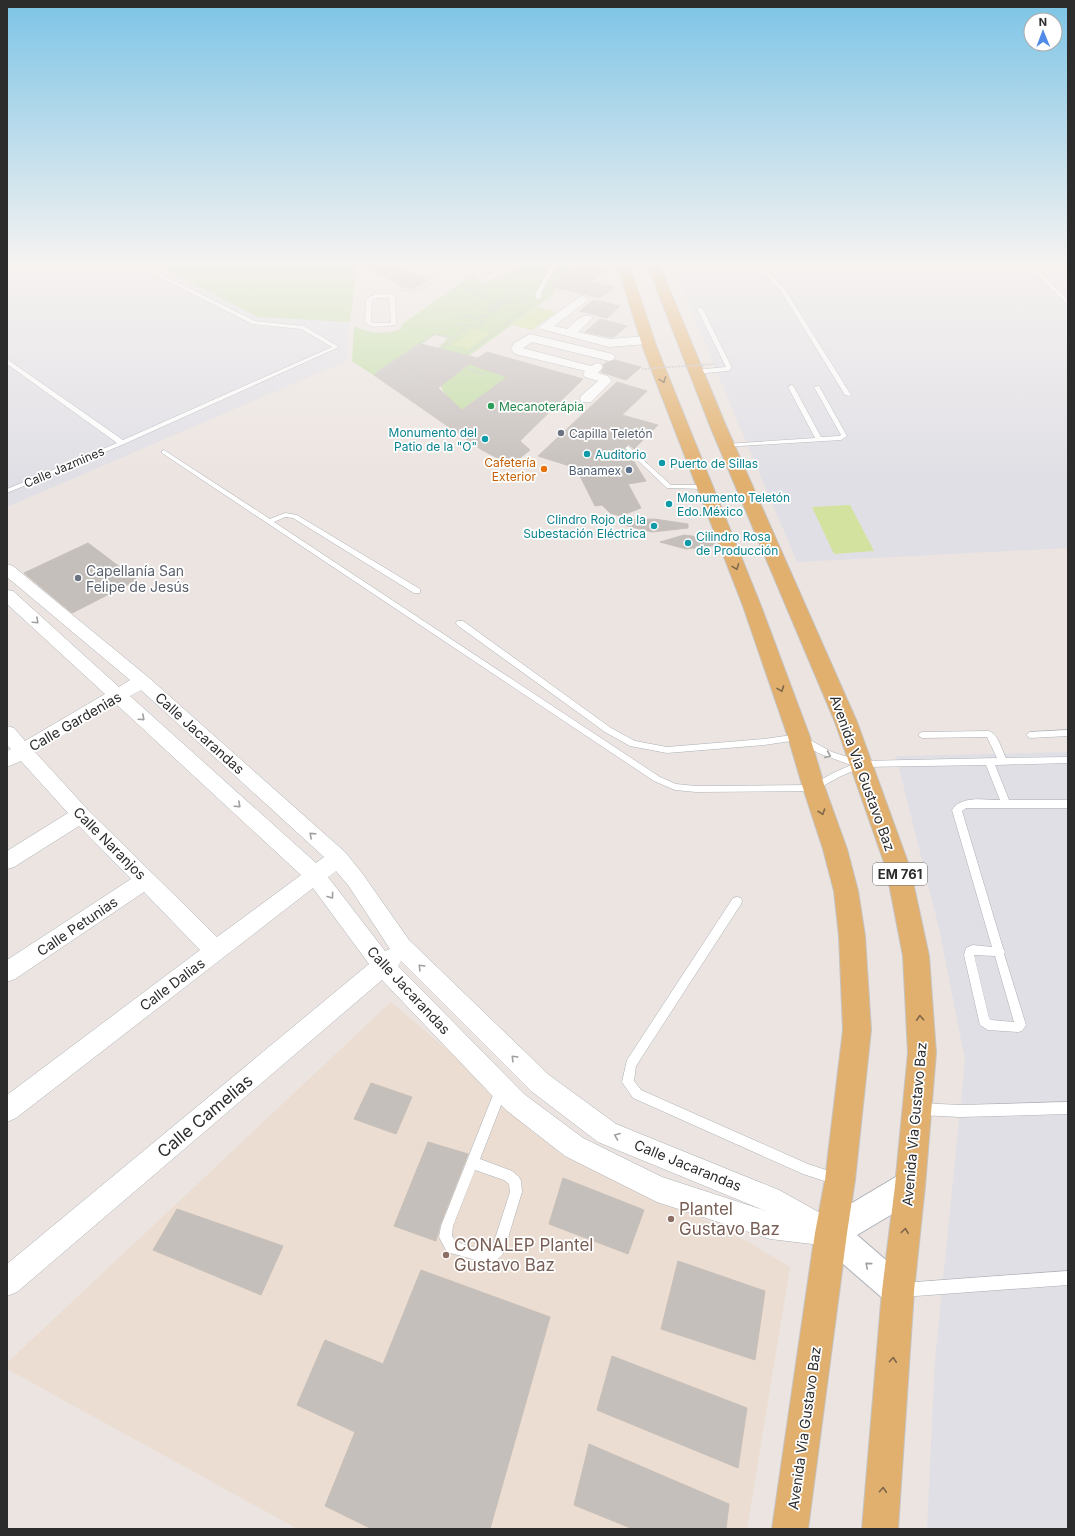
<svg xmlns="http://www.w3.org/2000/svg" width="1075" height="1536" viewBox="0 0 1075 1536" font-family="Inter,sans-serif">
<rect width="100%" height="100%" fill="#ece4e0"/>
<g fill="#e0dfe5">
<polygon points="7,264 155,264 258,317 350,322 346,361 7,507"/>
<polygon points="671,264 1068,264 1068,548 797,562"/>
<polygon points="1068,752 1068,1529 927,1529 935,1360 965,1060 939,928 896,756"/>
</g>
<polygon fill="#ebddd1" points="391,1002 503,1097 571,1151 750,1243 790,1267 747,1529 298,1529 7,1369 7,1363"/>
<g fill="#c1dca2">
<polygon points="155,264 357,264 350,322 258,317"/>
<path d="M529,264H571L568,273L551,296L462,361L507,377L463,410C453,404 443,395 440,383L451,374L455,375L462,370L437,349L448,338L435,335L381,371L437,399L387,384L352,361L354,326C370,334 385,335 401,329L402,324L473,275L484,284Z"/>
</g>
<g fill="#d3e29f">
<polygon points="537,307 556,312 532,330 512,325"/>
<polygon points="474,329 489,334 469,349 453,345 466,337"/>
<polygon points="849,505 850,505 874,551 834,554 812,507"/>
</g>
<g fill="#c5bfbb" stroke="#c7bfb9" fill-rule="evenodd">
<polygon points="359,264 395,264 429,281 409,289"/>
<polygon points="582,264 607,270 590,282 614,287 600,298 550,286"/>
<polygon points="594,300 620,306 607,318 580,311"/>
<polygon points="600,319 627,326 614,337 609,337 585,332"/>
<path d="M421,344L477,358L470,363L487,352L583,379L520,441L530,450L511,465L482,450L374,375ZM469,364L507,377L462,410L438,388Z"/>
<polygon points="615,360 641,367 626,380 601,372 604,367 603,365 607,362 613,361"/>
<polygon points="617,382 647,391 622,415 658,425 634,449 628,444 624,448 629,454 625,457 631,457 646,481 628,484 641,508 620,516 610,513 602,505 595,506 576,468 538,456"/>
<polygon points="654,519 688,524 688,528 652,532 620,524 620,520"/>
<polygon points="684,535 692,536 718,545 686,549 660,542"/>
<polygon points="88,543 137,580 72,613 24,573"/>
<polygon points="371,1083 412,1097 396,1134 354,1119"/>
<polygon points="428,1142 468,1154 440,1225 436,1241 394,1226"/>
<polygon points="563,1178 644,1210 628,1254 549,1224"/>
<polygon points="177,1209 283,1246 261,1295 153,1250"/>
<polygon points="678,1261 765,1291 755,1360 661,1329"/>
<polygon points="421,1270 550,1317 490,1529 372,1529 325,1506 355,1432 297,1405 325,1340 383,1364"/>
<polygon points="612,1356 747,1408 738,1468 597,1410"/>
<polygon points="589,1444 729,1504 726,1529 633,1529 574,1505"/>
</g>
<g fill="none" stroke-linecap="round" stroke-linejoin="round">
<defs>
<g id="service">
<polygon points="134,264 140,264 255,321 304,326 339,347 124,444 7,493 7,489 117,443 7,364 7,359 123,440 332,347 301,329 252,324"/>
<polygon points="503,264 508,264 492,279 488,279 488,277"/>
<polygon points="552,264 557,264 541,294 542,298 537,299 535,294"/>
<polygon points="755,264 760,264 785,289 851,395 850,396 845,395 781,291"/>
<polygon points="1027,264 1032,264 1068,300 1068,305"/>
<path d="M375,294H392L395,296L396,325L374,327L365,323L366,299ZM376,298H389L391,323H374L371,322L372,300Z"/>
<polygon points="700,307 703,309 732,368 728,371 695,374 692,372 695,370 726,367 697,309"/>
<polygon points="791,385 794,387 821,437 839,436 841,435 814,387 819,386 847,436 841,440 724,447 724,445 726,444 815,438 788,387"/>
<polygon points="628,446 671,485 705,485 708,487 705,489 667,488 626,449 625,448"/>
<path d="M164,450L270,519L285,513L297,515L420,589V593H414L293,518L285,517L274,522L660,777L676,784L696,786L812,785L833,773L851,765L818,753L798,740L764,745L667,753L630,746L605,732L457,625L456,623L457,621H463L611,728L635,741L667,747L764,739L799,734L832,752L861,761L997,758L987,737L922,738L918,735L922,732L989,731C998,734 1002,750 1006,758L1068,757V763L995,765L1009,800H1068V808H966L962,811L1003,948L1005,952L1004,954L1026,1025L1022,1031L1018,1032L988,1030L980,1025L964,955L966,948L973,945L992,947L952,810C961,795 985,800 1000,800L986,765L862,767L839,777L814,791L696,792L675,790L654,781L162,453V451ZM974,955L995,956L1014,1022L991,1020L989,1018Z"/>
<polygon points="1068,730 1068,736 1030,738 1026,735 1030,732"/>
<polygon points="737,897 741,898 742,901 741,904 636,1066 634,1081 641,1090 808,1164 841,1175 843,1179 841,1183 837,1185 803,1174 633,1098 622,1082 627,1060 733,898"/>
<path d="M501,1084L505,1086L507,1090L480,1159L512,1171L519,1177L521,1181L522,1192L503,1254L497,1260L483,1262L447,1252L439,1237L441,1226L495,1090L497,1086ZM475,1170L504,1180L509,1184L510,1192L493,1245L489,1249L483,1250L456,1242L452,1236L453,1226Z"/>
<polygon points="1068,1102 1068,1114 960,1117 920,1115 916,1113 914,1109 916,1105 920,1103 960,1105"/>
<polygon points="1068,1271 1068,1285 902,1297 897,1295 895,1290 897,1285 902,1283"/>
</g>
<g id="minor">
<path d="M583,296L589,299L587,301L554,326L567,329C574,323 581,313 591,316L593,318L578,332L609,339L647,336L651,338L653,340L651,342L647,344L609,347L541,329L539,327L541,325L579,297Z"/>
<polygon points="530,334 613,354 615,357 613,360 609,361 532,342 523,348 591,366 597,363 601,364 603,367 598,373 608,376 612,381 591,402 581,402 580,399 581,396 598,381 585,377 583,374 585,371 515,354 511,349 514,343"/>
<path d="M7,564L13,566L148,677L345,852L362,873L409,940L549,1075L616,1124L779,1190L840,1224L844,1233L840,1242L831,1246L825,1244L821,1245L770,1239L657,1202L565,1156L506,1110L382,980L17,1292L7,1296V1264L369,964L313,888L16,1118L7,1122V1095L200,950L144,892L15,979L7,982V960L131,879L79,826L14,867L7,869V851L68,813L21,761L7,767V751L11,749L7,745V726L14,728L25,741L105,694L7,604V590L13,591L119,687L130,680L7,577ZM141,690L324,857L316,863L130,696ZM116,704L301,875L217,937L88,810L35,752ZM336,871L348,885L390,949L385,951L328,877ZM401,961L531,1091L598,1142L766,1211L662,1177L583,1138L524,1094L398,966Z"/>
</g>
<polygon id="secondary" points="910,1171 921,1175 925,1186 921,1197 857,1235 909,1280 914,1291 909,1302 898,1307 887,1302 820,1244 815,1233 820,1222 899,1175"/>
<g id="primary">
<polygon points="617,264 629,264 657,348 761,606 810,737 825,788 847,849 858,891 865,936 871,1030 855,1180 847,1233 808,1529 772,1529 815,1233 825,1180 843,1030 839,936 834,891 823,849 803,788 788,737 743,606 643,348"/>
<polygon points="647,264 659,264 726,426 857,722 910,868 929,956 936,1053 925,1186 914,1291 898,1529 862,1529 882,1291 895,1186 908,1053 903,956 886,868 835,722 710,426"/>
</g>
</defs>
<use href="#service" stroke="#acb0b6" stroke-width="1"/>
<use href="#minor" stroke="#acb0b6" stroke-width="1"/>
<use href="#secondary" stroke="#acb0b6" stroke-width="2"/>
<use href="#primary" stroke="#c4c4c4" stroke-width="2"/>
<g stroke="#c4c4c4" stroke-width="1.5" stroke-dasharray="2 1" stroke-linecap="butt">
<polyline points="458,283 473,287 470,290 481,294 479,297 500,302"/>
<polyline points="398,290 403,286"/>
<path d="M400,290C415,292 429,288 440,277L437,275L421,277"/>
<polygon points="503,301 508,302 490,309 488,307 495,303"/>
<path d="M507,301L508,298C515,295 521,294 527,299L521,303L508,302"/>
<polyline points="475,305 483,300"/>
<polyline points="490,311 501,308 496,307"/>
<path d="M465,316L483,321L484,323C475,326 461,327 454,320Z"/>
<polyline points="485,316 489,314 490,309"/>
<polyline points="474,317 485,316 486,319 484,323"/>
<polyline points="441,349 468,325"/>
<polyline points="424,368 408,380 425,384"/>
<polyline points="482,374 455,363 532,304"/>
<polyline points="408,380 378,371 434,334 453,338"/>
</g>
<use href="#service" fill="#fff" fill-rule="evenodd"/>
<use href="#minor" fill="#fff" fill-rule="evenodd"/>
<use href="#secondary" fill="#fff" fill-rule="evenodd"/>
<use href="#primary" fill="#e2b06e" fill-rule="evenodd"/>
<polyline stroke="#c4c4c4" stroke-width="1.5" stroke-dasharray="2 1" stroke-linecap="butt" points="642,369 715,364"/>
</g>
<defs><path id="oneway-chevron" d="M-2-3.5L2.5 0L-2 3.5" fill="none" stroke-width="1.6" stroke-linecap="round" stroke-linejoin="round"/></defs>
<g stroke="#7e674a">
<use href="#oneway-chevron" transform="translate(663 380) rotate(69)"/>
<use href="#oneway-chevron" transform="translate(736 567) rotate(69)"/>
<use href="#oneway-chevron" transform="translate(781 689) rotate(70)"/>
<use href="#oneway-chevron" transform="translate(822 812) rotate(71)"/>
<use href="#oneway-chevron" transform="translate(920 1018) rotate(-93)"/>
<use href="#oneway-chevron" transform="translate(905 1231) rotate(-83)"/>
<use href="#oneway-chevron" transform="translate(893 1360) rotate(-86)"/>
<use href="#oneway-chevron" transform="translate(883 1490) rotate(-86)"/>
</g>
<g stroke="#a0a0a0">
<use href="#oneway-chevron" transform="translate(36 621) rotate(43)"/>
<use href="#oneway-chevron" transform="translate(142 718) rotate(42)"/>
<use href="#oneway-chevron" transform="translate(828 755) rotate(23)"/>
<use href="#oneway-chevron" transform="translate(238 805) rotate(42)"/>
<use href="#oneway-chevron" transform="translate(312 835) rotate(-138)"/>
<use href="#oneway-chevron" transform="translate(331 896) rotate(53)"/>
<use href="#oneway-chevron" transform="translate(421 967) rotate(-135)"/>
<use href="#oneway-chevron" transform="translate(514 1058) rotate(-135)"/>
<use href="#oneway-chevron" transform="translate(617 1136) rotate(-159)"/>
<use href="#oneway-chevron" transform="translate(868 1265) rotate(-139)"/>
</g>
<linearGradient id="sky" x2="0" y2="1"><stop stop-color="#7dc4e6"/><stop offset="0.55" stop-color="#f6f3f1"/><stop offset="1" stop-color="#f6f3f1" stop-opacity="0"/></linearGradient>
<rect width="1075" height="479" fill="url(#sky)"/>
<circle fill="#2e9e5b" stroke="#fff" stroke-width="1.5" cx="491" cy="406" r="4"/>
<g fill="#6b7280" stroke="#fff" stroke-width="1.5">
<circle cx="561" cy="433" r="4"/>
<circle cx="78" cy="578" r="4"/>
</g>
<g fill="#0f9aa8" stroke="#fff" stroke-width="1.5">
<circle cx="485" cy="439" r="4"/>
<circle cx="587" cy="454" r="4"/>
<circle cx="662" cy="463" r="4"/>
<circle cx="669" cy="504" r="4"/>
<circle cx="654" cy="526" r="4"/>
<circle cx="688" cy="543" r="4"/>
</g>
<circle fill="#e8710a" stroke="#fff" stroke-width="1.5" cx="544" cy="469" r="4"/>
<circle fill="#5c6f8a" stroke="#fff" stroke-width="1.5" cx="629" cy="470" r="4"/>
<g fill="#8d6e63" stroke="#fff" stroke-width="1.5">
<circle cx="671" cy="1219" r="4"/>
<circle cx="446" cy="1255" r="4"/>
</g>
<g text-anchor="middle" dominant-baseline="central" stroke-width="3.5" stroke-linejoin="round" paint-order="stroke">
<g font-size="12" fill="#27864d" stroke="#fff" text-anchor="start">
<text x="499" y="406">Mecanoterápia</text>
</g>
<g font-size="12" fill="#0d838f" stroke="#fff" text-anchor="start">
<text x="477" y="432" text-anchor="end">Monumento del<tspan x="477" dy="14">Patio de la "O"</tspan></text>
<text x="595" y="454">Auditorio</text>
<text x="670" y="463">Puerto de Sillas</text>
<text x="677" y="497">Monumento Teletón<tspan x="677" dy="14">Edo.México</tspan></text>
<text x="646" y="519" text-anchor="end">Clindro Rojo de la<tspan x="646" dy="14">Subestación Eléctrica</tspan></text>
<text x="696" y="536">Cilindro Rosa<tspan x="696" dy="14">de Producción</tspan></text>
</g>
<g font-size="12" fill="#5b616d" stroke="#fff" text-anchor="start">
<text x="569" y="433">Capilla Teletón</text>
</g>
<g font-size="12" fill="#c56008" stroke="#fff" text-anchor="end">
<text x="536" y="462">Cafetería<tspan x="536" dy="14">Exterior</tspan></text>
</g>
<g font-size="12" fill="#2c2c2c" stroke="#fff">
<text transform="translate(64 467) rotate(-23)">Calle Jazmines</text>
</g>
<g font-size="12" fill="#4e5e75" stroke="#fff" text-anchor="end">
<text x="621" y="470">Banamex</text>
</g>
<rect fill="#fff" stroke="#6b6b6b" stroke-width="1" x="873" y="863" width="54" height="22" rx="3"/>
<g font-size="13" font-weight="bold" fill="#2c2c2c">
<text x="900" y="874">EM 761</text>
</g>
<g font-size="14" fill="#5b616d" stroke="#fff" text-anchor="start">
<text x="86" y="570">Capellanía San<tspan x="86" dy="16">Felipe de Jesús</tspan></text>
</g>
<g font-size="14" fill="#2c2c2c" stroke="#fff">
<text transform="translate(75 721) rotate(-30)">Calle Gardenias</text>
<text transform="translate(200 733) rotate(42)">Calle Jacarandas</text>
<text transform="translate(863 773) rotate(70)">Avenida Via Gustavo Baz</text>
<text transform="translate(110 843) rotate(45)">Calle Naranjos</text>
<text transform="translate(77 926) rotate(-34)">Calle Petunias</text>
<text transform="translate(172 984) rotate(-37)">Calle Dalias</text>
<text transform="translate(409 990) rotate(47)">Calle Jacarandas</text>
<text transform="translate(914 1124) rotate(-85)">Avenida Via Gustavo Baz</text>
<text transform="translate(688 1165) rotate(22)">Calle Jacarandas</text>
<text transform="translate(804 1428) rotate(-82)">Avenida Via Gustavo Baz</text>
</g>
<g font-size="17" fill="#2c2c2c" stroke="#fff">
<text transform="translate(205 1116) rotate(-40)">Calle Camelias</text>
</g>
<g font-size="17" fill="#785e54" stroke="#fff" text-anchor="start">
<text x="679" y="1209">Plantel<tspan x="679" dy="20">Gustavo Baz</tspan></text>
<text x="454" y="1245">CONALEP Plantel<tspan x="454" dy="20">Gustavo Baz</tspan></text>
</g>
</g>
<rect width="1075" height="1536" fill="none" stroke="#2c2c2c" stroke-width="16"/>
<g transform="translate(1043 32) rotate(359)"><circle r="19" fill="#ffffff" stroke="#ababab"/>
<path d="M0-3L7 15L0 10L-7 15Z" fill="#518be7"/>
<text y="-6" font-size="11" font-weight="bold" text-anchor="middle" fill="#2c2c2c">N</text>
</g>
</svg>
